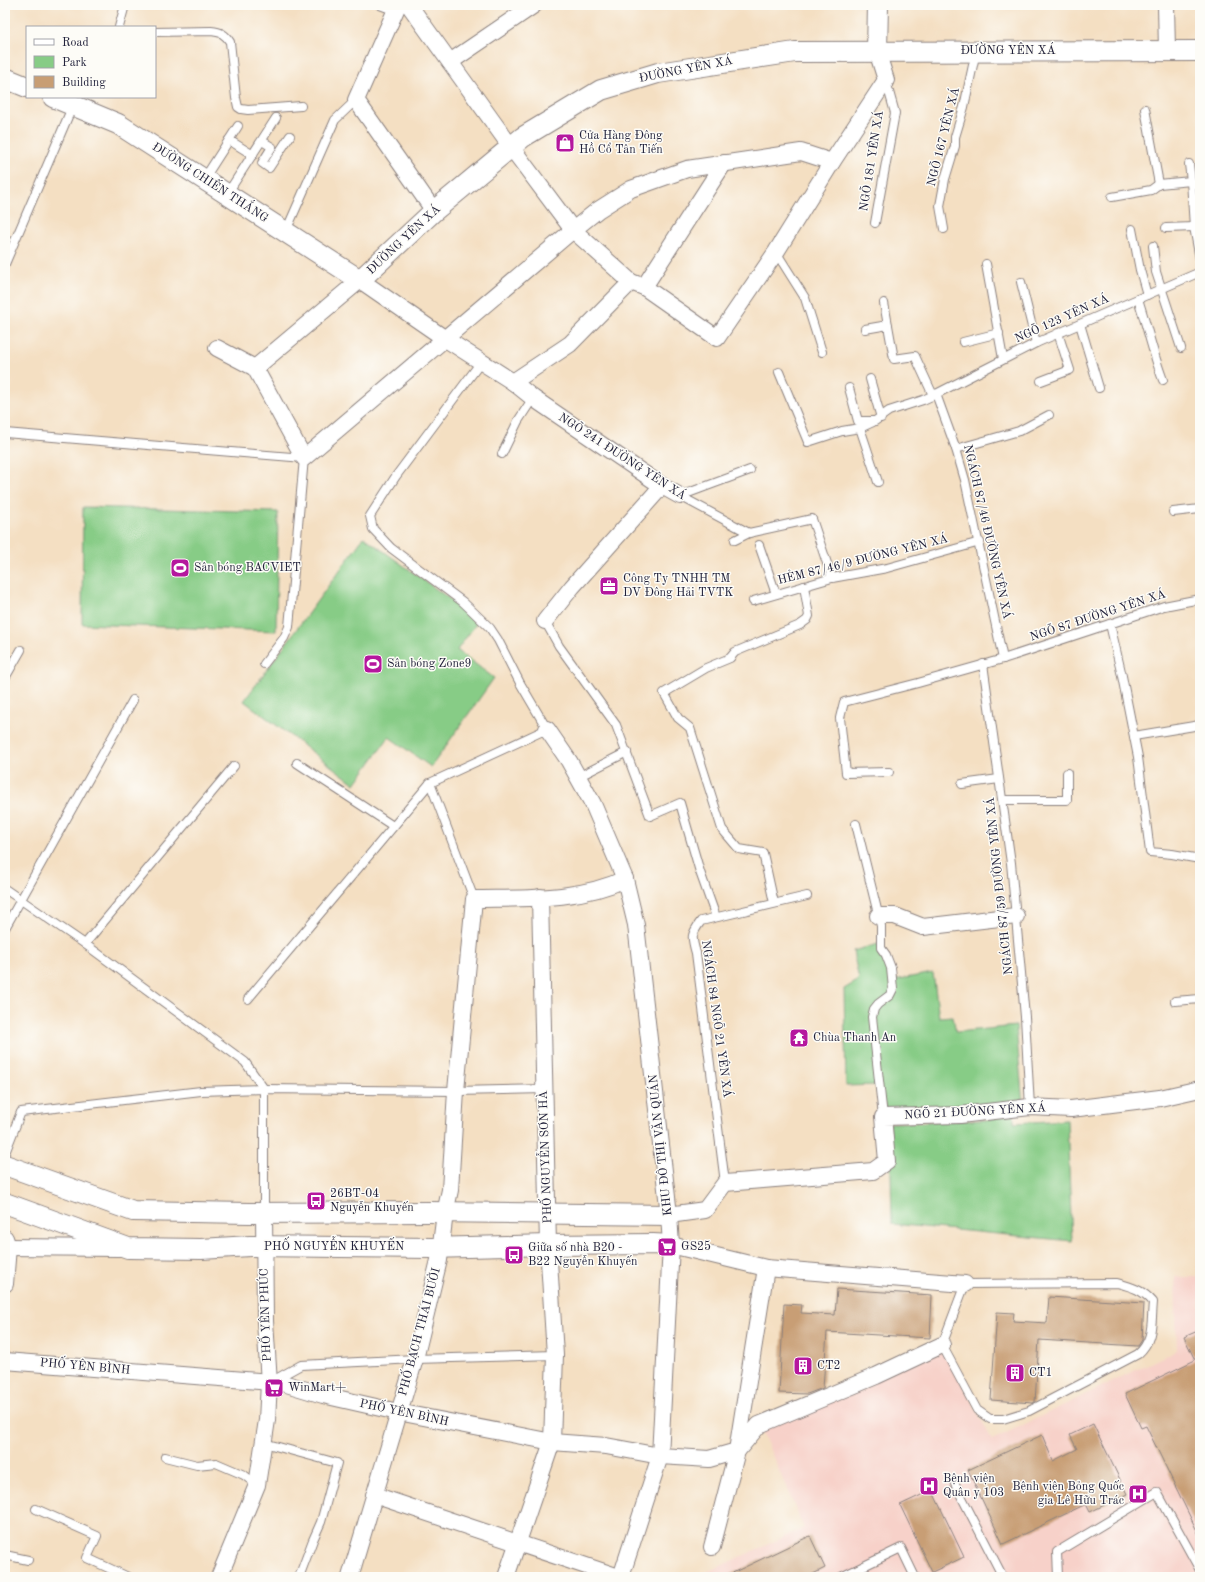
<svg xmlns="http://www.w3.org/2000/svg" width="1205" height="1582" viewBox="0 0 1205 1582" font-family="'Old Standard TT',serif">
<rect width="100%" height="100%" fill="#fdfcf7"/>
<filter id="ink" filterUnits="userSpaceOnUse"><feTurbulence type="fractalNoise" baseFrequency=".025" numOctaves="2"/><feDisplacementMap in="SourceGraphic" scale="8" xChannelSelector="R" yChannelSelector="G"/><feConvolveMatrix kernelMatrix="1 2 1 2 8 2 1 2 1" color-interpolation-filters="sRGB"/></filter>
<filter id="wash" filterUnits="userSpaceOnUse"><feTurbulence type="fractalNoise" baseFrequency=".012" numOctaves="4" result="noise"/><feDisplacementMap in="SourceGraphic" scale="16" xChannelSelector="R" yChannelSelector="G"/><feGaussianBlur stdDeviation="0.9" result="paint"/><feColorMatrix in="noise" values="0 0 0 0 0 0 0 0 0 0 0 0 0 0 0 0 0 1.4 0 .05"/><feComposite in="paint" operator="in"/></filter>
<g filter="url(#wash)">
<rect width="100%" height="100%" fill="#f4dfc2"/>
<polygon fill="#f7d1c9" points="1175,1277 1200,1277 1200,1577 696,1577 804,1528 759,1425 942,1345 992,1440 1177,1350"/>
<g fill="#87cc86" stroke="#547760">
<polygon points="83,507 278,512 276,631 82,624"/>
<polygon points="364,537 479,620 457,650 494,678 431,767 389,737 355,784 244,701"/>
<polygon points="878,944 886,967 894,980 933,973 939,1017 953,1016 956,1032 1016,1026 1023,1105 887,1111 877,1085 846,1086 844,989 859,980 853,951"/>
<polygon points="1014,1114 1014,1123 1067,1120 1072,1241 892,1224 890,1123 986,1120"/>
</g>
<g id="blocks">
<g fill="#c89e74">
<polygon points="837,1289 932,1295 930,1338 827,1332 823,1388 807,1394 779,1393 784,1304 802,1305 801,1313 835,1315"/>
<polygon points="1049,1297 1144,1303 1142,1340 1138,1346 1039,1340 1035,1402 1033,1403 991,1400 997,1312 1014,1313 1013,1321 1047,1323"/>
<polygon points="1200,1330 1200,1537 1146,1426 1141,1428 1125,1394 1195,1360 1184,1337"/>
<polygon points="1093,1424 1127,1494 1090,1512 1086,1504 1003,1544 968,1470 1042,1435 1053,1461 1077,1449 1070,1435"/>
<polygon points="932,1490 964,1557 932,1572 900,1505"/>
<polygon points="810,1536 825,1568 807,1577 724,1577"/>
</g>
</g>
</g>
<g filter="url(#ink)">
<use href="#blocks" fill-opacity="0" stroke="#8b807e" stroke-width="1"/>
<g fill="none" stroke-linecap="round" stroke-linejoin="round">
<defs>
<g id="service">
<polyline points="380,5 396,11"/>
<polyline points="119,27 125,5"/>
<path d="M155,32L211,31C221,32 225,34 230,42L236,98L238,107L241,109L248,110L301,106"/>
<polyline points="1145,109 1159,184 1191,181 1194,227 1200,259"/>
<polyline points="229,140 253,155"/>
<polyline points="262,141 272,147 262,163 269,168 290,136"/>
<polyline points="1189,164 1191,181"/>
<polyline points="204,179 238,126"/>
<polyline points="227,194 276,118"/>
<polyline points="1112,197 1151,190 1159,184"/>
<polyline points="875,223 895,113 886,81"/>
<polyline points="1166,228 1194,227"/>
<polyline points="944,229 940,206 945,179 955,146 955,137 964,107 976,51"/>
<polyline points="1132,229 1140,270 1147,295"/>
<polyline points="286,231 335,120 356,100"/>
<polyline points="1153,246 1156,272 1181,348"/>
<polyline points="776,252 805,298 822,352"/>
<polyline points="5,264 73,105"/>
<polyline points="986,264 1003,359"/>
<polyline points="1021,282 1036,343"/>
<path d="M1138,299C1147,326 1153,354 1163,380"/>
<polyline points="884,303 894,359 915,356 932,393 936,394 956,449 965,480 1003,659"/>
<polyline points="1080,324 1099,388"/>
<polyline points="865,329 888,325"/>
<polyline points="963,342 999,333"/>
<polyline points="779,372 808,442 842,431 860,428 873,422"/>
<polyline points="870,379 881,418"/>
<polyline points="1041,381 1070,370 1058,333"/>
<polyline points="849,388 858,421 875,421 889,411 923,400 936,394 1036,343 1200,272"/>
<polyline points="860,428 878,482"/>
<polyline points="5,433 304,458 289,627 284,638 264,664"/>
<polyline points="956,449 1019,431 1049,415"/>
<polyline points="502,454 518,421 533,398"/>
<polyline points="680,496 749,533 812,519 832,578"/>
<polyline points="680,496 750,470"/>
<polyline points="1173,512 1200,509"/>
<polyline points="735,540 749,533"/>
<polyline points="759,545 776,594"/>
<polyline points="753,601 832,578 887,568 980,542"/>
<polyline points="545,621 559,646 616,725 650,816 680,803 700,872 716,917"/>
<polyline points="1110,624 1122,676 1138,757 1150,852 1172,854 1200,859"/>
<polyline points="983,664 1011,863 1025,1017 1030,1107"/>
<polyline points="5,678 21,650"/>
<polyline points="1134,736 1200,725"/>
<polyline points="297,763 393,826"/>
<polyline points="889,772 846,773 840,718 844,702 918,683 1003,659 1164,606 1200,599"/>
<polyline points="578,777 627,752"/>
<polyline points="430,783 474,899"/>
<polyline points="962,784 999,779"/>
<polyline points="1003,800 1067,800 1067,773"/>
<polyline points="856,824 881,926 881,948 886,955 891,968 893,989 890,995 878,1004 874,1009 872,1017 883,1117"/>
<polyline points="5,889 85,944 245,1062 264,1089 264,1213"/>
<polyline points="774,903 763,853 739,849 722,829 690,728 678,718 664,693 706,668 730,658 735,652 800,625 807,620 809,616 804,586"/>
<polyline points="5,928 133,700"/>
<polyline points="85,944 234,766"/>
<polyline points="248,999 430,783 547,729 520,683 498,640 490,628 463,602 391,548 373,529 370,516 396,476 481,362"/>
<polyline points="1175,1001 1200,999"/>
<polyline points="5,1153 21,1112 201,1091 264,1089 456,1091 544,1089"/>
<path d="M725,1183L696,953C691,936 691,935 701,921L807,896"/>
<path d="M1117,1283C1132,1287 1143,1290 1153,1302C1151,1323 1154,1340 1138,1354L1029,1411L1003,1419H990L977,1410L942,1345L965,1284Z"/>
<polyline points="274,1380 301,1365 415,1359 555,1355"/>
<polyline points="264,1443 337,1463 321,1522 313,1540 299,1577"/>
<polyline points="165,1457 197,1465 216,1463 244,1475 257,1485"/>
<polyline points="955,1484 1003,1577"/>
<polyline points="36,1509 97,1536 87,1558 128,1577"/>
<polyline points="5,1555 28,1560"/>
<polyline points="841,1577 901,1548 915,1577"/>
<polyline points="1058,1577 1057,1552 1157,1492 1200,1570"/>
</g>
<g id="minor">
<polyline points="398,5 356,100 434,211"/>
<polyline points="409,5 511,147 573,230 631,282 644,287 717,338 776,252 832,162 886,80 877,51"/>
<polyline points="1166,5 1167,51"/>
<polyline points="450,62 534,5"/>
<polyline points="644,287 724,163"/>
<polyline points="217,348 255,368"/>
<polyline points="513,382 570,344 631,282"/>
<polyline points="680,496 662,486 533,398 513,382 444,338 360,280 255,368 304,458 573,230 598,210 631,189 687,169 801,152 832,162"/>
<polyline points="545,621 572,587 662,486"/>
<polyline points="547,729 569,761 593,804 625,879 636,925 669,1215 671,1245 660,1456 621,1577"/>
<polyline points="878,916 895,916 923,927 1016,916"/>
<polyline points="669,1215 705,1210 725,1183 873,1171 887,1161 883,1117 960,1115 1030,1107 1071,1109 1160,1098 1200,1089"/>
<polyline points="671,1245 766,1268 965,1284"/>
<polyline points="5,1247 119,1248"/>
<polyline points="5,1284 8,1247 5,1238"/>
<polyline points="5,1361 283,1383 323,1395 398,1412 552,1442 606,1446 660,1456 709,1459 737,1451 759,1425 876,1376 942,1345"/>
<polyline points="374,1495 619,1577"/>
<polyline points="712,1547 737,1451 766,1268"/>
<polyline points="219,1577 257,1485 267,1420 269,1383 265,1321 264,1213"/>
<path d="M350,1577L415,1359L439,1260L445,1213L450,1190L456,1091L474,899C524,898 579,901 625,879"/>
<polyline points="506,1577 552,1442 555,1355 548,1245 540,897"/>
</g>
<g id="tertiary">
<polyline points="877,51 878,5"/>
<polyline points="5,78 27,87"/>
<polyline points="53,97 118,124 360,280 434,211 523,137 601,90 658,73 795,52 1200,51"/>
<polyline points="5,1165 133,1211 249,1213 428,1212 669,1215"/>
<polyline points="5,1203 128,1248 201,1249 250,1246 431,1248 548,1245 653,1244 671,1245"/>
</g>
</defs>
<use href="#service" stroke="#8b807e" stroke-width="10"/>
<use href="#minor" stroke="#8b807e" stroke-width="18"/>
<use href="#tertiary" stroke="#8b807e" stroke-width="22"/>
<use href="#service" stroke="#fff" stroke-width="8"/>
<use href="#minor" stroke="#fff" stroke-width="16"/>
<use href="#tertiary" stroke="#fff" stroke-width="20"/>
</g>
</g>
<defs>
<symbol id="shop-square" viewBox="-11 -11 22 22"><rect x="-9" y="-9" width="18" height="18" rx="4" fill="#b5179e" stroke="#fdfcf7"/><path d="M-5-2.5h2.3a2.7 3.5 0 0 1 5.4 0H5L5.5 6h-11ZM-1.5-2.5h3a1.5 2.3 0 0 0-3 0Z" fill="#fff"/></symbol>
<symbol id="stadium-square" viewBox="-11 -11 22 22"><rect x="-9" y="-9" width="18" height="18" rx="4" fill="#b5179e" stroke="#fdfcf7"/><path d="M0-5a6.5 5 0 1 0 0 10a6.5 5 0 1 0 0-10ZM-3.5-1.8h7v3.6h-7Z" fill="#fff"/></symbol>
<symbol id="office-square" viewBox="-11 -11 22 22"><rect x="-9" y="-9" width="18" height="18" rx="4" fill="#b5179e" stroke="#fdfcf7"/><path d="M-6-3h4V-5.5h4V-3h4V5H-6ZM-1-4.5V-3h2v-1.5ZM-6 0V1H6V0Z" fill="#fff"/></symbol>
<symbol id="temple-square" viewBox="-11 -11 22 22"><rect x="-9" y="-9" width="18" height="18" rx="4" fill="#b5179e" stroke="#fdfcf7"/><path d="M0-6L5-2H3V0L6.5 2.5H4V6H1.5V3h-3V6H-4V2.5H-6.5L-3 0V-2H-5Z" fill="#fff"/></symbol>
<symbol id="bus-square" viewBox="-11 -11 22 22"><rect x="-9" y="-9" width="18" height="18" rx="4" fill="#b5179e" stroke="#fdfcf7"/><path d="M-5-6H5V4H4V6H2V4H-2V6H-4V4H-5ZM-3.5-4V0h7V-4ZM-3.5 1.2v1.5H-2V1.2ZM2 1.2v1.5H3.5V1.2Z" fill="#fff"/></symbol>
<symbol id="supermarket-square" viewBox="-11 -11 22 22"><rect x="-9" y="-9" width="18" height="18" rx="4" fill="#b5179e" stroke="#fdfcf7"/><path d="M-6-5.5h2.5l.6 2H6L4.5 2H-2.5L-4.4-4H-6ZM-1.5 3.2a1.3 1.3 0 1 0 .1 0ZM3 3.2a1.3 1.3 0 1 0 .1 0Z" fill="#fff"/></symbol>
<symbol id="building-square" viewBox="-11 -11 22 22"><rect x="-9" y="-9" width="18" height="18" rx="4" fill="#b5179e" stroke="#fdfcf7"/><path d="M-4-6H4V6H1V3H-1V6H-4ZM-2.5-4.3h1.7v1.8h-1.7ZM.8-4.3h1.7v1.8H.8ZM-2.5-1h1.7V.8h-1.7ZM.8-1h1.7V.8H.8Z" fill="#fff"/></symbol>
<symbol id="hospital-square" viewBox="-11 -11 22 22"><rect x="-9" y="-9" width="18" height="18" rx="4" fill="#b5179e" stroke="#fdfcf7"/><path d="M-5-5h3v3.5h4V-5h3V5h-3V1.5h-4V5h-3Z" fill="#fff"/></symbol>
</defs>
<g fill-rule="evenodd">
<use href="#shop-square" x="554" y="132" width="22" height="22"/>
<use href="#stadium-square" x="169" y="557" width="22" height="22"/>
<use href="#office-square" x="598" y="575" width="22" height="22"/>
<use href="#stadium-square" x="362" y="653" width="22" height="22"/>
<use href="#temple-square" x="788" y="1027" width="22" height="22"/>
<use href="#bus-square" x="305" y="1190" width="22" height="22"/>
<use href="#supermarket-square" x="656" y="1236" width="22" height="22"/>
<use href="#bus-square" x="503" y="1244" width="22" height="22"/>
<use href="#building-square" x="792" y="1355" width="22" height="22"/>
<use href="#building-square" x="1004" y="1362" width="22" height="22"/>
<use href="#supermarket-square" x="263" y="1377" width="22" height="22"/>
<use href="#hospital-square" x="918" y="1475" width="22" height="22"/>
<use href="#hospital-square" x="1127" y="1483" width="22" height="22"/>
</g>
<g text-anchor="middle" dominant-baseline="central" stroke-width="3" stroke-linejoin="round" paint-order="stroke">
<g font-size="12" fill="#22223b" stroke="#fdfcf7">
<text x="1008" y="51">ĐƯỜNG YÊN XÁ</text>
<text transform="translate(686 70) rotate(-11)">ĐƯỜNG YÊN XÁ</text>
<text transform="translate(944 137) rotate(-76)">NGÕ 167 YÊN XÁ</text>
<text transform="translate(872 161) rotate(-81)">NGÕ 181 YÊN XÁ</text>
<text transform="translate(210 183) rotate(33)">ĐƯỜNG CHIẾN THẮNG</text>
<text transform="translate(404 240) rotate(-43)">ĐƯỜNG YÊN XÁ</text>
<text transform="translate(1062 319) rotate(-24)">NGÕ 123 YÊN XÁ</text>
<text transform="translate(622 457) rotate(33)">NGÕ 241 ĐƯỜNG YÊN XÁ</text>
<text transform="translate(987 532) rotate(77)">NGÁCH 87/46 ĐƯỜNG YÊN XÁ</text>
<text transform="translate(863 560) rotate(-14)">HẺM 87/46/9 ĐƯỜNG YÊN XÁ</text>
<text transform="translate(1098 616) rotate(-18)">NGÕ 87 ĐƯỜNG YÊN XÁ</text>
<text transform="translate(1000 886) rotate(-96)">NGÁCH 87/59 ĐƯỜNG YÊN XÁ</text>
<text transform="translate(716 1019) rotate(82)">NGÁCH 84 NGÕ 21 YÊN XÁ</text>
<text transform="translate(975 1112) rotate(-3)">NGÕ 21 ĐƯỜNG YÊN XÁ</text>
<text transform="translate(661 1145) rotate(-96)">KHU ĐÔ THỊ VĂN QUÁN</text>
<text transform="translate(546 1157) rotate(-92)">PHỐ NGUYỄN SƠN HÀ</text>
<text x="334" y="1247">PHỐ NGUYỄN KHUYẾN</text>
<text transform="translate(266 1315) rotate(-92)">PHỐ YÊN PHÚC</text>
<text transform="translate(420 1332) rotate(-75)">PHỐ BẠCH THÁI BƯỞI</text>
<text transform="translate(85 1367) rotate(5)">PHỐ YÊN BÌNH</text>
<text transform="translate(404 1413) rotate(12)">PHỐ YÊN BÌNH</text>
</g>
<g font-size="12" fill="#22223b" stroke="#fdfcf7" text-anchor="start">
<text x="579" y="136">Cửa Hàng Đông<tspan x="579" dy="14">Hồ Cổ Tân Tiến</tspan></text>
<text x="194" y="568">Sân bóng BACVIET</text>
<text x="623" y="579">Công Ty TNHH TM<tspan x="623" dy="14">DV Đông Hải TVTK</tspan></text>
<text x="387" y="664">Sân bóng Zone9</text>
<text x="813" y="1038">Chùa Thanh An</text>
<text x="330" y="1194">26BT-04<tspan x="330" dy="14">Nguyễn Khuyến</tspan></text>
<text x="681" y="1247">GS25</text>
<text x="528" y="1248">Giữa số nhà B20 -<tspan x="528" dy="14">B22 Nguyễn Khuyến</tspan></text>
<text x="817" y="1366">CT2</text>
<text x="1029" y="1373">CT1</text>
<text x="288" y="1388">WinMart+</text>
<text x="943" y="1479">Bệnh viện<tspan x="943" dy="14">Quân y 103</tspan></text>
<text x="1124" y="1487" text-anchor="end">Bệnh viện Bỏng Quốc<tspan x="1124" dy="14">gia Lê Hữu Trác</tspan></text>
</g>
</g>
<rect width="1205" height="1582" fill="none" stroke="#fdfcf7" stroke-width="20"/>
<rect x="26" y="26" width="130" height="72" fill="#fdfcf7" stroke="#a5a5ac"/>
<rect x="34" y="39" width="20" height="6" fill="#ffffff" stroke="#a5a5ac"/>
<text x="62" y="46" font-size="12" fill="#22223b">Road</text>
<rect x="34" y="56" width="20" height="12" fill="#87cc86" stroke="#a5a5ac"/>
<text x="62" y="66" font-size="12" fill="#22223b">Park</text>
<rect x="34" y="76" width="20" height="12" fill="#c89e74" stroke="#a5a5ac"/>
<text x="62" y="86" font-size="12" fill="#22223b">Building</text>
</svg>
